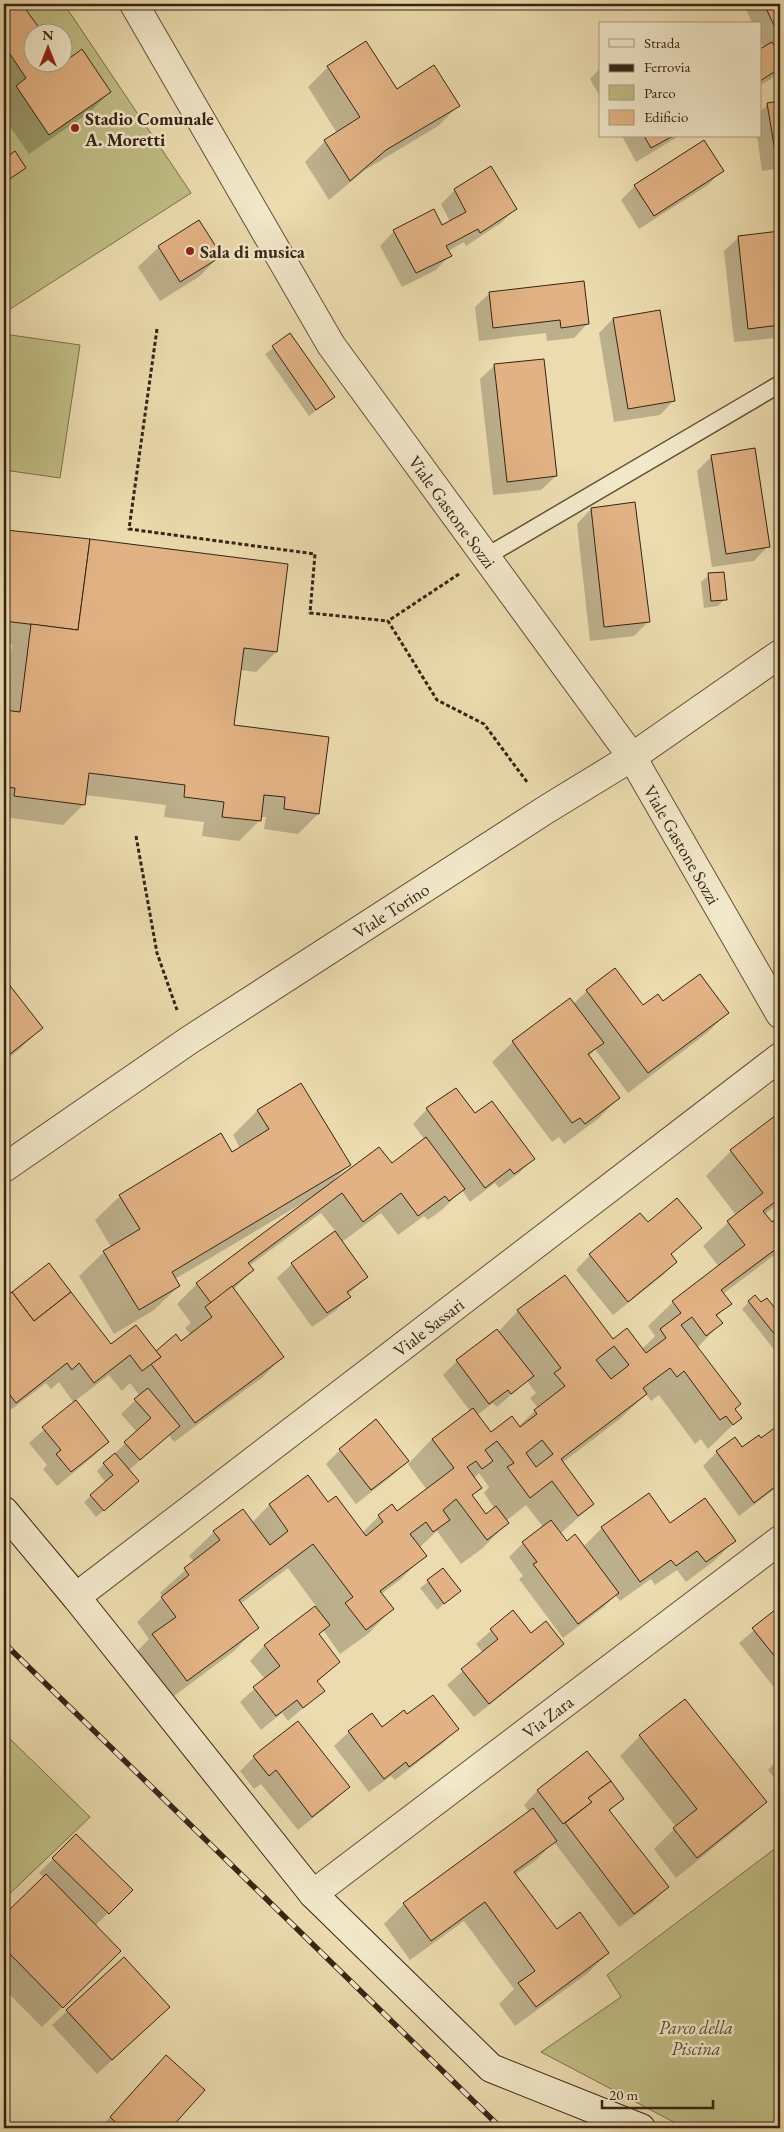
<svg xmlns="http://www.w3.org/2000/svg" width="784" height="2132" viewBox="0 0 784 2132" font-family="'EB Garamond',serif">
<rect width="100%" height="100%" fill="#ebdbae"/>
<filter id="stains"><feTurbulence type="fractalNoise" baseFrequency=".004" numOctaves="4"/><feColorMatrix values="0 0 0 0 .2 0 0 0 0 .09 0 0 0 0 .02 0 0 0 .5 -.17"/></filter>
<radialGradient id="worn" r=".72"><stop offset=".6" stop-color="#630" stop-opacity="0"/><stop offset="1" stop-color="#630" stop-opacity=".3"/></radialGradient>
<g fill="#c0bd85" stroke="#7b704c" fill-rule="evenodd">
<path d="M4,4H64L191,193L4,313ZM32,32H62V62H32Z"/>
<polygon points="4,334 80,345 60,478 4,470"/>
<polygon points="4,1733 90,1817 4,1899"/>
<polygon points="780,1845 780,2128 685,2128 541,2052 621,1997 607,1975"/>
</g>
<g fill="#0003" fill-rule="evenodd">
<polygon points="4,4 21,4 41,32 32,32 32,62 61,62 110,92 90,112 29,154 4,118 4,99 6,97 4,95"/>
<polygon points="743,4 780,4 780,69 771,79 760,85 760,51 764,48 760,40 760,24 753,24"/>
<polygon points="328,67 396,90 458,106 438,126 365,170 329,200 305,162 325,141 337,133 308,87"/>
<polygon points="600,68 600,97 590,79"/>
<polygon points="780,102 780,168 762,171 757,136 760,136 760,112 768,104"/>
<polygon points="622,136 679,136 636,162"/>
<polygon points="14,153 25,167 4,184 4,161"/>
<polygon points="722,170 708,185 639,229 621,200 635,186"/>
<polygon points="455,190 515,209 501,223 466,246 464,242 448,251 450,255 436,270 402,287 380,246 394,231 442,227 450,222 441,204"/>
<polygon points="199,222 220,255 200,276 160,301 138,267 159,247"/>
<polygon points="780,232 780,333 776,338 734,342 724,251 739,237"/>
<polygon points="490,293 588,323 574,338 547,341 546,333 479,341 475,307"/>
<polygon points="613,319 674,400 660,415 614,422 599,333"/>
<polygon points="290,335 333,397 309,416 265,354"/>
<polygon points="495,365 556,476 541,490 493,495 480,379"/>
<polygon points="712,456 768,546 754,561 712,567 697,471"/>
<polygon points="591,509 648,622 634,636 590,641 577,524"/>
<polygon points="4,519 6,519 5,531 276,652 256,672 240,670 233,726 318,814 298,834 264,829 266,817 260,817 259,821 239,841 202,836 204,822 164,817 166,805 85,795 83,805 63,825 4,817 4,706 12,644 4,643"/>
<polygon points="709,575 725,599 718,606 704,608 701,582"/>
<polygon points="615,970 643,1007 663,1002 727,1013 707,1033 628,1093 595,1049 588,1057 619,1098 599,1118 564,1144 559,1137 552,1142 492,1062 513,1042 573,1004 587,991"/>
<polygon points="4,980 41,1028 21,1048 4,1062"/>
<polygon points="300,1084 349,1165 334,1180 335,1182 391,1165 425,1140 413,1124 427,1109 475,1115 533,1159 519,1173 499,1188 495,1183 470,1202 462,1190 443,1209 428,1220 424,1216 398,1235 381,1213 342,1242 367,1277 347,1295 349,1297 335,1311 312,1327 277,1278 292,1264 336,1232 321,1213 249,1266 252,1270 233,1290 283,1356 263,1377 174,1442 169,1435 128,1471 130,1488 96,1517 84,1502 106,1483 97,1471 137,1432 121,1414 140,1396 130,1383 122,1391 109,1375 75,1401 108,1441 94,1456 57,1486 43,1469 47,1465 29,1443 74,1403 59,1382 51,1389 46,1383 4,1415 4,1299 49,1265 111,1345 156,1353 181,1342 191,1335 185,1328 191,1323 177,1304 197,1284 307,1202 306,1201 175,1279 179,1286 154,1310 114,1334 79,1276 104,1252 111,1247 95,1220 120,1196 231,1153 240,1148 233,1135 257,1111"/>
<path d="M780,1114V1202L765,1214L772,1224L780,1217V1264L774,1255L723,1294L730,1304L716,1317L721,1323L697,1348L740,1418L708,1449L701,1439L695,1444L659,1395L651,1401L646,1394L621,1418L562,1463L593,1504L560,1534L567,1542L583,1547L602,1528L670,1525L734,1541L714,1561L686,1582L677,1570L655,1585L651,1579L620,1601L615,1595L604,1607L563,1638L519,1579L523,1576L509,1557L523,1543L544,1528L526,1505L506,1521L507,1523L483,1548L461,1564L437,1531L419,1548L425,1555L400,1580L381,1594L392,1609L368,1634L340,1654L323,1630L318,1635L339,1662L317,1682L323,1691L288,1721L282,1713L261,1730L240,1702L265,1679L250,1661L264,1646L316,1606L288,1568L240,1604L258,1627L233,1652L162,1705L129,1660L149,1639L137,1622L163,1597L160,1593L194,1562L189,1556L214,1532L252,1523L269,1505L308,1477L328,1504L362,1533L379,1516L396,1512L427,1490L408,1464L432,1439L470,1411L443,1375L457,1361L498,1332L518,1311L565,1276L613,1341L642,1349L655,1336L648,1326L673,1302L719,1267L703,1246L736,1215L706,1176L731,1151ZM527,1381L536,1393L530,1398L538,1408L518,1427L491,1434L477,1415L493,1403L497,1407ZM479,1473L489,1487L484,1493L495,1509L485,1516L471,1497L480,1488L474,1478Z"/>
<polygon points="640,1214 648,1224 700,1228 670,1255 676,1262 662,1276 613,1315 576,1270 590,1255"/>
<polygon points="767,1300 780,1316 780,1350 777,1353 742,1309 749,1302 761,1304"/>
<polygon points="780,1425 780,1485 739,1516 703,1466 717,1452 742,1449 761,1440"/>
<polygon points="340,1450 407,1461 393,1475 356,1504 326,1464"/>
<polygon points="443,1570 459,1591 437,1610 420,1588"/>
<polygon points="780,1608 780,1695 739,1643"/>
<polygon points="512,1612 531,1635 562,1643 548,1658 474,1717 447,1685 483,1653 476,1644"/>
<polygon points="684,1701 765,1802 745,1822 676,1878 654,1849 676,1827 620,1756 640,1736"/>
<polygon points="372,1715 382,1728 407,1716 457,1729 443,1743 395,1780 391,1776 369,1792 334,1746 349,1732"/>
<polygon points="298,1723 348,1787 334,1801 298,1830 261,1784 254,1789 240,1771 254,1757"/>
<polygon points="780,1757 780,1785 768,1770"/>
<polygon points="538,1790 622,1799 609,1812 667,1887 653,1902 619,1927 554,1842 535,1861 515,1875 556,1931 608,1953 588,1973 515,2026 499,2004 514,1989 464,1921 410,1960 384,1924 404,1904 529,1812 524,1805"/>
<polygon points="76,1836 131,1890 95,1926 119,1951 42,2027 4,1989 4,1917 44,1878 39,1873"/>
<polygon points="124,1959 154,2022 97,2074 52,2025"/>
<polygon points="152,2071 203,2090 169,2128 100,2128"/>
</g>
<g fill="#e2b284" stroke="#362414" fill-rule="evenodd">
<polygon points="4,4 22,4 42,32 32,32 32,62 63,63 82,49 111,92 49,135 16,86 26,78 10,54 4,59"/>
<polygon points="764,4 780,4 780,38"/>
<polygon points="366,41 397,89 434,65 460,106 386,150 350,181 324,140 360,117 327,66"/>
<polygon points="772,42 780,55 780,68 760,81 760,49"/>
<polygon points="780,101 780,156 776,157 767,103"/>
<polygon points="644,136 673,136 651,148"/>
<polygon points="704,140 724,171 654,216 634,185"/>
<polygon points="15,151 26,168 8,180 4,173 4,159"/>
<polygon points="491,166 517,209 480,233 478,229 446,246 452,256 416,273 393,230 434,209 442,225 466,212 454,189"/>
<polygon points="199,220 222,256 180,282 158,246"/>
<polygon points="780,231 780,325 748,329 738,236"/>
<polygon points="584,281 589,324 561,328 560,320 493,328 489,292"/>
<polygon points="660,310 675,401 628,409 613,318"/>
<polygon points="290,333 335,397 316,410 272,346"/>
<polygon points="544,359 557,476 507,482 494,364"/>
<polygon points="755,448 770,547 726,554 711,455"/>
<polygon points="635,502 650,622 604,627 591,508"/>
<polygon points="4,517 8,518 4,551"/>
<polygon points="6,530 90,539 78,630 4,621 4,551"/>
<polygon points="90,539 288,564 277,652 244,648 234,725 329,737 319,814 284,809 285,797 264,795 261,821 222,817 224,802 184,797 185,785 89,773 85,805 14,796 15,788 4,787 4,710 20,712 31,624 78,630"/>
<polygon points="724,572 727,600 711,601 708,573"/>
<polygon points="615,968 643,1005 658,994 663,1001 700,974 729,1013 648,1073 586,990"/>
<polygon points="4,978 43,1028 10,1054 4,1046"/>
<polygon points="570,998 604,1043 588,1054 620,1098 585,1124 580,1118 572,1123 512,1041"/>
<polygon points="301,1083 351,1165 172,1272 180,1286 139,1310 103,1251 140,1229 119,1195 221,1133 232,1152 269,1129 257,1110"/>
<polygon points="456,1088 475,1113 492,1101 535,1159 514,1174 510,1169 485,1188 426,1108"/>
<path d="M780,1112V1198L763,1211L772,1222L780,1215V1246L721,1290L732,1304L716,1315L723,1323L706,1336L692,1317L681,1325L741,1404L735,1409L742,1418L733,1425L726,1416L720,1420L684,1371L677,1377L670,1368L643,1388L647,1394L561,1459L594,1504L578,1516L552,1481L530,1498L507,1467L514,1463L497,1441L485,1450L493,1461L482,1469L476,1461L467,1467L482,1488L472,1495L486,1514L496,1506L509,1523L487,1540L456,1499L443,1510L450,1520L433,1532L426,1522L410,1534L427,1556L380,1591L394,1609L366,1630L345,1603L353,1597L313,1544L239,1600L259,1628L187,1681L152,1634L176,1617L161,1597L189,1575L184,1568L220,1540L213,1531L243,1509L270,1545L288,1531L269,1504L308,1475L328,1502L336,1496L366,1536L383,1522L378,1515L392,1504L397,1511L454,1468L432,1439L473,1408L491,1432L512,1416L520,1427L537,1414L534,1410L565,1386L554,1373L561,1368L517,1310L565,1275L613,1339L627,1328L646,1353L666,1338L660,1329L681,1313L672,1301L745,1245L727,1221L763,1193L730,1150ZM614,1346L629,1365L611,1379L596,1360ZM542,1440L553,1454L536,1467L526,1453Z"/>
<polygon points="426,1137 465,1189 449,1201 445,1196 418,1216 401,1193 363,1222 342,1193 248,1263 254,1270 211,1303 196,1283 379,1147 392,1163"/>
<polygon points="677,1198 702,1228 671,1254 677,1262 628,1302 589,1254 640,1213 648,1222"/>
<polygon points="335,1231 368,1277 347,1292 351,1297 327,1313 291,1263"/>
<polygon points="49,1263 71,1292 34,1321 12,1292"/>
<polygon points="232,1286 284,1357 195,1423 151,1364 161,1357 156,1351 176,1334 181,1341 212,1317 205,1307"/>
<polygon points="12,1292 34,1321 71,1292 111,1344 136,1325 161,1357 142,1371 130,1355 94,1383 79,1363 72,1370 67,1363 16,1403 4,1387 4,1298"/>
<polygon points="755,1295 761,1302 767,1298 780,1315 780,1341 748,1301"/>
<polygon points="497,1329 534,1376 511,1394 508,1390 489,1404 456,1360"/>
<polygon points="148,1388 180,1426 140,1460 124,1442 151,1418 134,1399"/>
<polygon points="76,1400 109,1442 71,1472 56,1454 61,1450 42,1427"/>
<polygon points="376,1419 409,1461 371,1490 339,1449"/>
<polygon points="780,1424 780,1483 754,1503 716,1451 735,1437 742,1447 759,1435 761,1438"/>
<polygon points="115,1453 139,1481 104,1511 90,1495 113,1475 103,1463"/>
<polygon points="649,1493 670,1523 705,1498 736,1541 706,1562 697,1551 676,1566 671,1560 640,1582 601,1527"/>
<polygon points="551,1520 567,1541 575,1534 619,1593 578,1624 533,1564 537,1562 522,1542"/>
<polygon points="443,1568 461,1591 444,1604 427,1580"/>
<polygon points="315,1606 330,1625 319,1634 340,1662 317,1681 325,1691 303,1708 297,1700 276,1716 253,1687 280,1666 264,1645"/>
<polygon points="780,1606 780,1663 752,1628"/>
<polygon points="513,1610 531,1633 546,1621 564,1644 489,1704 461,1669 498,1639 490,1629"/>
<polygon points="433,1695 459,1729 409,1767 406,1762 384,1779 348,1731 372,1713 382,1727 404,1710 407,1714"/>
<polygon points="685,1699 767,1802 697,1858 673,1828 697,1809 639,1735"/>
<polygon points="298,1721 350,1787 312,1817 276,1770 269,1776 253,1756"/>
<polygon points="587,1751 611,1781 588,1798 592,1802 563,1824 537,1790"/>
<polygon points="611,1781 624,1799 609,1810 669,1887 634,1914 565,1823 592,1802 588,1798"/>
<polygon points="533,1808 557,1841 514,1872 557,1929 580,1912 609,1953 536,2007 518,1983 535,1971 485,1902 431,1941 403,1903"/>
<polygon points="76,1834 133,1890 109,1914 52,1858"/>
<polygon points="46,1874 121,1951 63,2008 4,1948 4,1915"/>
<polygon points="124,1957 170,2007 112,2060 66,2010"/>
<polygon points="166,2055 205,2090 171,2128 122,2128 110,2117"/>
</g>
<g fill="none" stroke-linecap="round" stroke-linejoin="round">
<defs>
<polyline id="lane" points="487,556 780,384"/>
<g id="street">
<path id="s1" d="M134,4L331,345L632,757L780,1014"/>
<path id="s2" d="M4,1168L188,1041L547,809L632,757L780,654"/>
<path id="s3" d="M76,1597L780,1057"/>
<path id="s4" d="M313,1894L780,1540"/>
</g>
<polyline id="secondary" points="4,1511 76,1597 313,1894 491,2068 641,2128"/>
</defs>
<use href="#lane" stroke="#63523a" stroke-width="19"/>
<use href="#street" stroke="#63523a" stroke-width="30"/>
<use href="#secondary" stroke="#362414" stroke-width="30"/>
<g stroke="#362414" stroke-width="3" stroke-dasharray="4 2.5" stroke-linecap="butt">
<polyline points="157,329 129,529 315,554 310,613 388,621"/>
<polyline points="459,574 388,621 437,700 484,724 527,782"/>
<polyline points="136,836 157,953 177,1010"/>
</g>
<use href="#lane" stroke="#f2e8ca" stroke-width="16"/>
<use href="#street" stroke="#f2e8ca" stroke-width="28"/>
<use href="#secondary" stroke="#f2e8ca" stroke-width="28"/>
<defs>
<polyline id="rail" points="4,1643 501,2128"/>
</defs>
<use href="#rail" stroke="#362414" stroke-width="5.5"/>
<use href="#rail" stroke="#f2e8ca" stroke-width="4" stroke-dasharray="11" stroke-linecap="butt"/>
</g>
<g fill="#8f2418" stroke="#f2e8ca" stroke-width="2">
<circle cx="75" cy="128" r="5"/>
<circle cx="190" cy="251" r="5"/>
</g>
<g text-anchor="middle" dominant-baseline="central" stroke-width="5" stroke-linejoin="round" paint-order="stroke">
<g font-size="18" font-weight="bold" fill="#362414" stroke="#f2e8ca" text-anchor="start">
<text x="85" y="118">Stadio Comunale<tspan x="85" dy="21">A. Moretti</tspan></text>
<text x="200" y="251">Sala di musica</text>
</g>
<g font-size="18" fill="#362414" stroke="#f2e8ca">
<text stroke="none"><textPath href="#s1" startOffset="600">Viale Gastone Sozzi</textPath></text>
<text stroke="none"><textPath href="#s1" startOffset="1005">Viale Gastone Sozzi</textPath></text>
<text stroke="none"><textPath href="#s2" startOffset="465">Viale Torino</textPath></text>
<text stroke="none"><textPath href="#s3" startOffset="444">Viale Sassari</textPath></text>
<text stroke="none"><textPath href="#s4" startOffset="294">Via Zara</textPath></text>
</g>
<g font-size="18" font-style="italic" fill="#584a30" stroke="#f2e8ca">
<text x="696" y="2027">Parco della<tspan x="696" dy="21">Piscina</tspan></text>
</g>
</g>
<rect width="784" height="2132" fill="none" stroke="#ebdbae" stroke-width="20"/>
<rect x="5" y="5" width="774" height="2122" fill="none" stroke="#362414" stroke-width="2.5"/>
<rect x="10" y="10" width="764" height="2112" fill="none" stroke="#362414"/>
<rect x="599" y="22" width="162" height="115" fill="#f2e8ca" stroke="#a79a81"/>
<rect x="609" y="39" width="25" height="8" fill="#f2e8ca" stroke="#a79a81"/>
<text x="644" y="48" font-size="15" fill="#362414">Strada</text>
<rect x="609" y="64" width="25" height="8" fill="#362414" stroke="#a79a81"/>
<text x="644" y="72" font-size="15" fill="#362414">Ferrovia</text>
<rect x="609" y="85" width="25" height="15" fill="#c0bd85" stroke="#a79a81"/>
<text x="644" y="98" font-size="15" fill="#362414">Parco</text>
<rect x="609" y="110" width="25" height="15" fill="#e2b284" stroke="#a79a81"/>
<text x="644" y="122" font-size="15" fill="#362414">Edificio</text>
<g transform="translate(48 48)"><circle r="24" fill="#f2e8ca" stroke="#a79a81"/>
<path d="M0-4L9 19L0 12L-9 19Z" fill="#8f2418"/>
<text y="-8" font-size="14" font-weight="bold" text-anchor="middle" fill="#362414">N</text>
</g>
<path d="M602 2100v8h111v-8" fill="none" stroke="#362414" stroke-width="2.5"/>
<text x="609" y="2100" font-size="15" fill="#362414" stroke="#f2e8ca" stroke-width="4" paint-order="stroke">20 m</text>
<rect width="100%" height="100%" filter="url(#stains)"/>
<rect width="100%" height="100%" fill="url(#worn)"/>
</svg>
